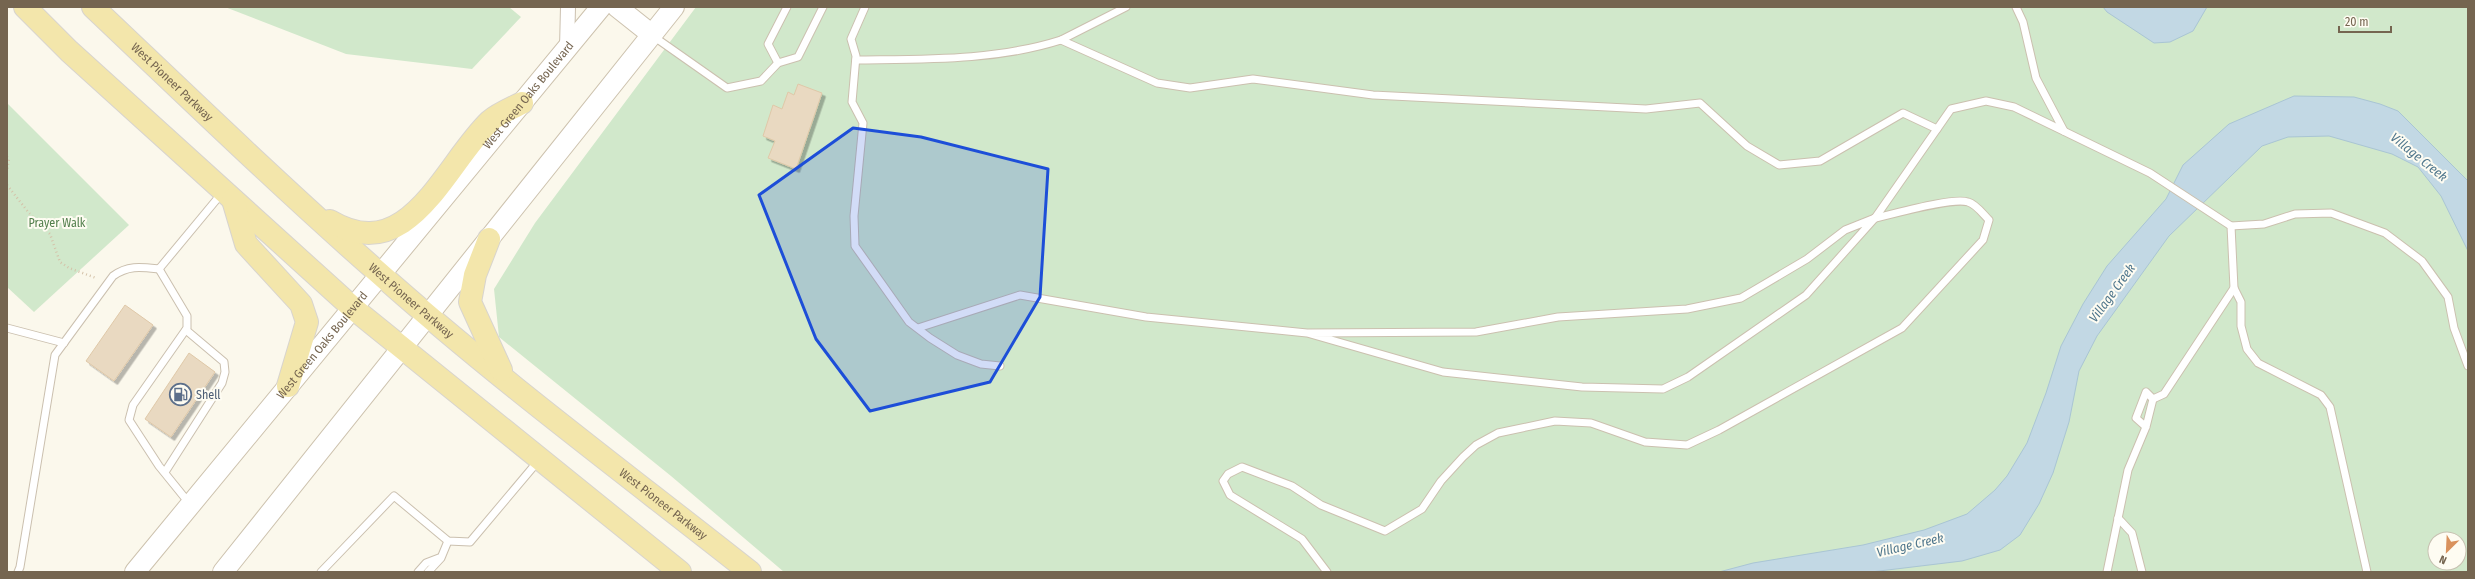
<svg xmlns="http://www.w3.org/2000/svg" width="2475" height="579" viewBox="0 0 2475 579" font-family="'Fira Sans Condensed',sans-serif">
<defs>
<filter id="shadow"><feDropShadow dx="3.5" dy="3.5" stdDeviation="0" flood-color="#0004"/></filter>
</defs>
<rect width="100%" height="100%" fill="#fbf8ec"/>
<g fill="#d1e8cb" fill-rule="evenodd">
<polygon points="225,7 509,7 521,17 472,69 346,54"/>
<path d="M696,7H2468V572H784L671,476L499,337L494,289L535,223ZM2435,539H2459V563H2435Z"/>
<polygon points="7,103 129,225 34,312 7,287"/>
</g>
<g fill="#c2d8e4" stroke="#a9c5d4">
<polygon points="2103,7 2207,7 2193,31 2170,42 2154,43 2107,12"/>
<polygon points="2294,96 2354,97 2380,104 2398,111 2468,181 2468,251 2441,196 2418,167 2392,154 2329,136 2288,137 2262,146 2169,236 2097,336 2079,371 2069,422 2053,473 2039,504 2020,535 2000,550 1962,561 1871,572 1719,572 1753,563 1863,545 1924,530 1967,514 1995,490 2007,476 2027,443 2046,393 2061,346 2083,304 2107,266 2166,199 2183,165 2229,124"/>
</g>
<g fill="#e9d9c1" stroke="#dfc8a8" filter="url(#shadow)">
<polygon points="798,84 822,93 796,169 768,158 775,141 763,136 773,105 782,109 788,92 794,95"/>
<polygon points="125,305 153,325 114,381 86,361"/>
<polygon points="189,353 215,372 171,437 145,419"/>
</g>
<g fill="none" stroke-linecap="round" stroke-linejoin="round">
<defs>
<g id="service">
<polyline points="865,7 851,39 856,56 852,102 863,123 854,216 855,246 909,322 930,338 957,355 981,364 1000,366"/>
<polyline points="2016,7 2023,22 2036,78 2064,131"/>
<polyline points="653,36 727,88 761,81 778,63 798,57 823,7"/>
<polyline points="1061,40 1126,7"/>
<path d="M856,60C925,59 995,61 1061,40L1157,83L1190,88L1253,79L1373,95L1646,109L1700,103L1747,146L1779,165L1820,161L1903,113L1937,129"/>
<polyline points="778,63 768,44 787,7"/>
<polyline points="1875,218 1951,109 1986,101 2014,107 2150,173 2231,226 2234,288 2164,394 2153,399"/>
<polyline points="2231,226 2264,224 2295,214 2331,213 2385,233 2422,261 2448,297 2454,328 2468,366"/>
<polyline points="159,269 187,316 187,328 133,405 129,420 159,466 189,503"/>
<polyline points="2234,288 2241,302 2241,326 2247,349 2258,363 2321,395 2330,407 2367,572"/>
<polyline points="7,328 64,343"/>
<polyline points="918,328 1020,295 1146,317 1307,333 1443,372 1582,387 1663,389 1688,377 1806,295 1875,218 1845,230 1807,259 1741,298 1687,309 1558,317 1476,332 1307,333"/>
<polyline points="165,472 222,383 225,372 224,362 186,330"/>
<polyline points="2118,518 2132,533 2142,572"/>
<path d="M18,572L20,567L55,355L113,276C128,265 141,267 159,269L222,193"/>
<polyline points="321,572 394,496 448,541 470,542 539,460"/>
<polyline points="418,572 426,563 439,558"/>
<polyline points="428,572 441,558 448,541"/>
<path d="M1327,572L1302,539L1230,495L1223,481L1228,474L1242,467L1292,486L1321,505L1385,531L1422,509L1441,481L1463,457L1476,445L1498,433L1555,421L1591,423L1645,442L1687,445L1719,430L1902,328L1983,240L1989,220C1983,214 1976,204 1968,202C1952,197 1894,214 1875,218"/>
<polyline points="2107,572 2128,470 2146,427 2153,399 2146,392 2136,418 2146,427"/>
</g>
<polyline id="minor" points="567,48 568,7"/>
<g id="secondary">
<polyline points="617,7 651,34"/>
<path id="s1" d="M135,572L601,7"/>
<polyline points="223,572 674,7"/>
</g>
<g id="primary">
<polyline points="25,7 69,51 354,309 680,572"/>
<path id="s2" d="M93,7C188,97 282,188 380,274C498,379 626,474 750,572"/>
<polyline points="233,200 246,244 301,304 307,322 288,386"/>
<path d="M330,221C409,268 444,165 490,121C498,114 512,108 522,103"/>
<polyline points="489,239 475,275 470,302 501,370"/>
</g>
</defs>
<use href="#service" stroke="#cbc0af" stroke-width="9"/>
<use href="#minor" stroke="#cbc0af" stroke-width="16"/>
<use href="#secondary" stroke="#cdc2ae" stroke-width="22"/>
<use href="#primary" stroke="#d8d4ce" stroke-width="24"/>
<g stroke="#d4c2a9" stroke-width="2.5" stroke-dasharray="1 3" stroke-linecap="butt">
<polyline points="7,157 9,158 7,171"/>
<polyline points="7,185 29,213 50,234 60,262 69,268 96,278"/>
</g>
<use href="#service" stroke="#fff" stroke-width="7"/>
<use href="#minor" stroke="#fff" stroke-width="14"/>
<use href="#secondary" stroke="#fff" stroke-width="20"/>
<use href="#primary" stroke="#f3e6ab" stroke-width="22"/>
</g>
<path fill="#1d4ed8" fill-opacity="0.2" stroke="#1d4ed8" stroke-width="3" stroke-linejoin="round" d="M853,128L921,137L1048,169L1040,297L990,382L870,411L816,339L759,195Z"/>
<defs>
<symbol id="fuel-ring" viewBox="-11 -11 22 22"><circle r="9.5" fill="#fefcf2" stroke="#5c6f8a" stroke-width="1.5"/><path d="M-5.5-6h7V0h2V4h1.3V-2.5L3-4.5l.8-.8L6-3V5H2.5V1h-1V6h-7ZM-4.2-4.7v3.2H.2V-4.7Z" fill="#5c6f8a"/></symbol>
</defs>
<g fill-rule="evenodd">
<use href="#fuel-ring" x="168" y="382" width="25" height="25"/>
</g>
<g text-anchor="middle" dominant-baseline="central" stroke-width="4" stroke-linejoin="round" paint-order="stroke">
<g font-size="12" fill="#756550" stroke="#fefcf2">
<text stroke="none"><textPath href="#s2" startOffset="109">West Pioneer Parkway</textPath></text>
<text stroke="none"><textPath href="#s1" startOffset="618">West Green Oaks Boulevard</textPath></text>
<text stroke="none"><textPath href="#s2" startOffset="433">West Pioneer Parkway</textPath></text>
<text stroke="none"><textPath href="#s1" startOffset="294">West Green Oaks Boulevard</textPath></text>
<text stroke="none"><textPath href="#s2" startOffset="757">West Pioneer Parkway</textPath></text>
</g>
<g font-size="12" fill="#527f4c" stroke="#fefcf2">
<text x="57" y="223">Prayer Walk</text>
</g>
<g font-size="12" fill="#4e5e75" stroke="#fefcf2" text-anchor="start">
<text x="196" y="395">Shell</text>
</g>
<g font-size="13" font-style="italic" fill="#4f768c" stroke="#fefcf2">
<text transform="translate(2419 157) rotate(39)">Village Creek</text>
<text transform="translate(2112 293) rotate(-54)">Village Creek</text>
<text transform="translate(1910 545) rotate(-13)">Village Creek</text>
</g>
</g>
<rect width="2475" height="579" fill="none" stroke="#756550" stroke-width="16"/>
<g transform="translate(2447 551) rotate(204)"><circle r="19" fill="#fefcf2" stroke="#c7c0b1"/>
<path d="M0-3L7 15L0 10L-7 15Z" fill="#d9925d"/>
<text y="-6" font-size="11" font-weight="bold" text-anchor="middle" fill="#756550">N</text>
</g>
<path d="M2339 26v6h52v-6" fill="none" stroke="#756550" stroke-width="2"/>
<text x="2345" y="26" font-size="12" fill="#756550" stroke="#fefcf2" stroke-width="3" paint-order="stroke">20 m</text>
</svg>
